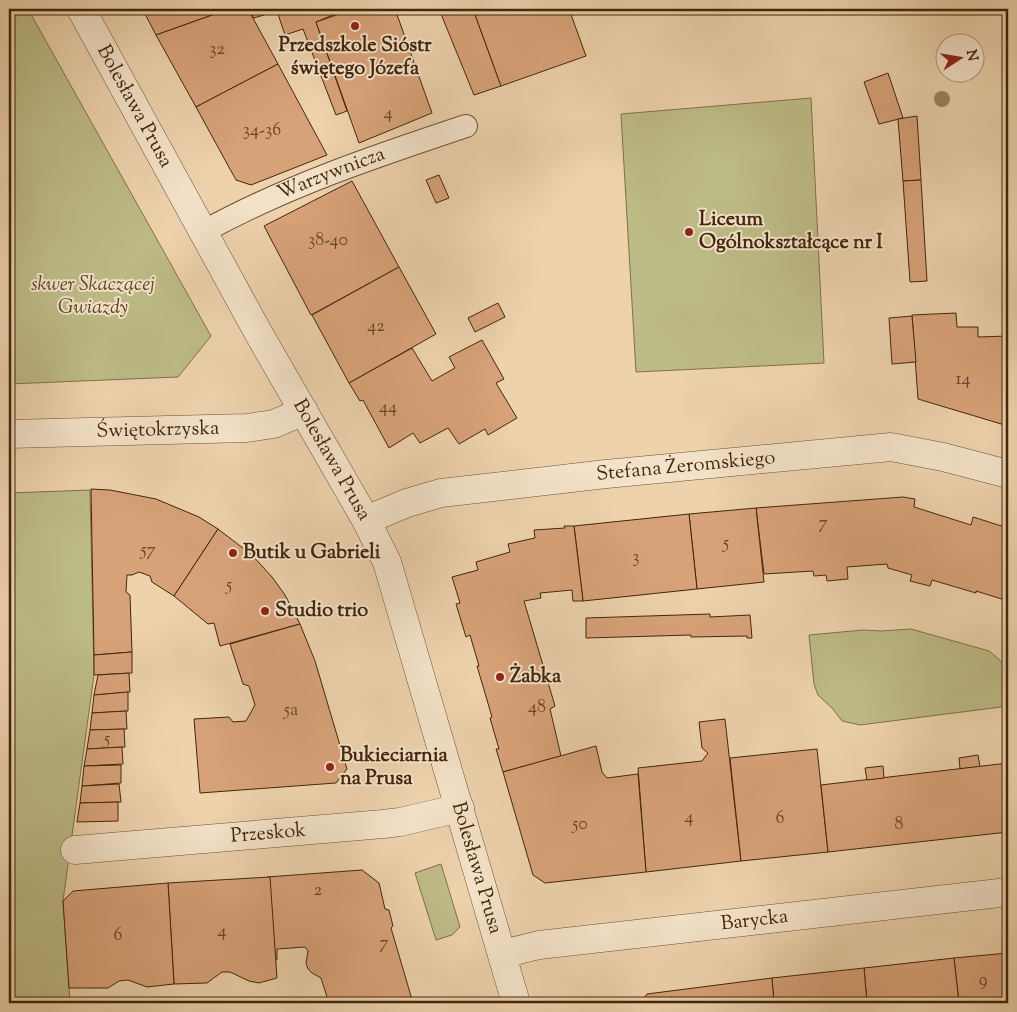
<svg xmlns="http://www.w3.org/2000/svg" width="1017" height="1012" viewBox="0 0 1017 1012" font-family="'Sorts Mill Goudy',serif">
<rect width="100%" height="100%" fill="#edd2ac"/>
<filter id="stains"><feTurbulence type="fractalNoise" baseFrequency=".004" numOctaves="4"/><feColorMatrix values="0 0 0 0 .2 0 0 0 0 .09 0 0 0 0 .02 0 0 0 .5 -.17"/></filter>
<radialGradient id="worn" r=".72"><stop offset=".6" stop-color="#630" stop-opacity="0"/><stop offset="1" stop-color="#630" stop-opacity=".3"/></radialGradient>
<g fill="#bdbb86" stroke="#807049">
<polygon points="9,9 28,9 211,336 178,377 9,384"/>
<polygon points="811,98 824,363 636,372 621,114"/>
<polygon points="90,490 94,675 63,901 70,1003 9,1003 9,493"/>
<path d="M911,629L989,651C1014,670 1008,674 1008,704L1001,707L860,725L842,721L832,708L818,695L814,684L809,635L863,630L881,631Z"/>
<polygon points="441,864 460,927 452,935 436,940 415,873"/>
</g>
<g fill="#d8a279" stroke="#42260c">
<polygon points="140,9 229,9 156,35 143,10"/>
<polygon points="229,9 248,9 278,64 196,107 156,35"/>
<polygon points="248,9 331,9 333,15 316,22 347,111 336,115 303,29 285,35 277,11 254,18"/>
<polygon points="331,9 354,9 333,15"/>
<polygon points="354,9 395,9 432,113 359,143 316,22"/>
<polygon points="439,9 473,9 501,86 474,95"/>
<polygon points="473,9 569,9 586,56 501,86"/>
<polygon points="278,64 327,155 251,185 236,180 196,107"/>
<polygon points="888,73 903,118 879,124 864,82"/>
<polygon points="917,116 921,180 903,181 898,119"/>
<polygon points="439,175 449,198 436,203 426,180"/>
<polygon points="921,180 927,281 910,282 903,181"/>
<polygon points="352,181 399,267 311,315 264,226"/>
<polygon points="399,267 436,334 349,383 312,315"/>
<polygon points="498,303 505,317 475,332 468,318"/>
<polygon points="956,313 957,327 978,327 978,337 1008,336 1008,426 918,399 912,315"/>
<polygon points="912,316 916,362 892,364 889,318"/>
<polygon points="482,340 504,379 496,383 517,418 488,435 485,429 459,444 448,428 420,443 413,433 389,448 363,400 360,401 349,383 412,348 432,381 455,368 449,357"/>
<polygon points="91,489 110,490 156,499 199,517 218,529 174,596 152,582 150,576 139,572 132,575 127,575 126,592 130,595 132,652 94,655"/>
<polygon points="903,497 915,499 914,507 971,525 973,517 1008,528 1008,601 976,591 976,593 932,580 930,586 910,581 912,575 888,568 887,564 847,567 848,579 827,581 826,575 814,576 813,571 764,574 756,508"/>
<polygon points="756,508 764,582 697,589 689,514"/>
<polygon points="689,514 697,589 583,601 574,526"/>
<polygon points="564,526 574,526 583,601 573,601 572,590 540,593 541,598 524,601 555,706 550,709 561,756 503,772 496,749 499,749 490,718 492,717 477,666 479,666 470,635 466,637 456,604 460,603 452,577 478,570 476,562 510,552 508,544 535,538 534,530 565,528"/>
<polygon points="218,529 252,555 272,577 285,595 300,624 220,646 214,623 208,624 174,596"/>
<polygon points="710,614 710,617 750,615 752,638 747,638 747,636 691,637 691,635 586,638 586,618"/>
<polygon points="300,624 315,661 347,769 336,783 200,793 194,719 229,717 233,722 246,721 255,705 249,686 243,684 230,644"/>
<polygon points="132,652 132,673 94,675 94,655"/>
<polygon points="129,673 130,692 94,695 98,675"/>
<polygon points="128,692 128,711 92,713 94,695"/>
<polygon points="126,711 127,729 90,730 92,713"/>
<polygon points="725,719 741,861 646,872 638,768 702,761 708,753 702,748 699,722"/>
<polygon points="124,729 125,747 87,749 90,730"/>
<polygon points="596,746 602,772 607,778 638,774 646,872 545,883 533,875 503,772"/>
<polygon points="122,747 123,764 84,766 87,749"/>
<polygon points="817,749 828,852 741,861 730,758"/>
<polygon points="978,755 980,767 960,769 959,758"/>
<polygon points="1008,763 1008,832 828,852 821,785"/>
<polygon points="121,765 121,783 82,786 84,766"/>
<polygon points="883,766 884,778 867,780 865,768"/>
<polygon points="119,784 121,802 80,803 82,786"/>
<polygon points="118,802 118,821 77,822 80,803"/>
<polygon points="362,870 379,883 385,909 389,910 393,926 391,928 413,1003 329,1003 321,978 312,973 308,969 306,963 308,951 305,947 277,949 277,960 273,960 267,877"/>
<polygon points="270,877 277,978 259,983 249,981 230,972 222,972 207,983 174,984 168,883"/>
<polygon points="168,883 174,984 147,987 128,980 119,981 108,988 69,988 63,901 73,891"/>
<polygon points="1008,953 1008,1003 959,1003 954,958"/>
<polygon points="954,958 959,1003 867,1003 864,968"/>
<polygon points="864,968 867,1003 774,1003 772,978"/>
<polygon points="772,978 774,1003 642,1003 641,1002 647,994"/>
</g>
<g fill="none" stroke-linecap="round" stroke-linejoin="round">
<defs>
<g id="lane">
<path id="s1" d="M203,232C286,186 376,156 466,126"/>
</g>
<g id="street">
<path id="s2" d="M81,9L259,334L366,520L387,562L516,1003"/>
<path id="s3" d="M9,434L247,428L274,424L304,411"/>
<path id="s4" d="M366,520L407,503L441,493L606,474L891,447L943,457L1008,474"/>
<path id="s5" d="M75,850L383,824L400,822L460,808"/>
<path id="s6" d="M502,954L539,945L1008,892"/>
</g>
</defs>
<use href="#lane" stroke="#6d5134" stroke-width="24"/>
<use href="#street" stroke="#6d5134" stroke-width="29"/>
<use href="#lane" stroke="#f3e2c9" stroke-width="22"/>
<use href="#street" stroke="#f3e2c9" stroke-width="28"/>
</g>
<circle fill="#9d8461" cx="942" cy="99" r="8"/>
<g fill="#8f2418" stroke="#f3e2c9" stroke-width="2">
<circle cx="355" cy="26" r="5"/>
<circle cx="689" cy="232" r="5"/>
<circle cx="233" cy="553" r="5"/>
<circle cx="265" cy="611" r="5"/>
<circle cx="500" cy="677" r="5"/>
<circle cx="330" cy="767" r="5"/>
</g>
<g text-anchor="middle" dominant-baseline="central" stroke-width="4" stroke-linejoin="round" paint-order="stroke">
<g font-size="18" fill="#684527">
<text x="217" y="50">32</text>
<text x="388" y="114">4</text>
<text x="262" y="131">34-36</text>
<text x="328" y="241">38-40</text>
<text x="376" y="327">42</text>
<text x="963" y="380">14</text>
<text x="388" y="408">44</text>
<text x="823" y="524">7</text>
<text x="726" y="544">5</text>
<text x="148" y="551">57</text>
<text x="636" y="558">3</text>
<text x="229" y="586">5</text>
<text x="537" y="708">48</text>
<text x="291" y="711">5a</text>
<text x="107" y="740">5</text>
<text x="689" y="818">4</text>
<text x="780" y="819">6</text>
<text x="580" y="825">50</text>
<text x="899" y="825">8</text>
<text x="318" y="891">2</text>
<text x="222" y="932">4</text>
<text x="118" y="936">6</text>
<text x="384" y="944">7</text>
<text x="983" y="981">9</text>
</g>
<g font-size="20" font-weight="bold" fill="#42260c" stroke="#f3e2c9" text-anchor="start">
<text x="355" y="46" text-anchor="middle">Przedszkole Sióstr<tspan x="355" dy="23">świętego Józefa</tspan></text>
<text x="699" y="220">Liceum<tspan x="699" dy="23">Ogólnokształcące nr I</tspan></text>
<text x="243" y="553">Butik u Gabrieli</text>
<text x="275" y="611">Studio trio</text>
<text x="510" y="677">Żabka</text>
<text x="340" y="756">Bukieciarnia<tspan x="340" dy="23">na Prusa</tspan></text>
</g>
<g font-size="20" fill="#42260c" stroke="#f3e2c9">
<text stroke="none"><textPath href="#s2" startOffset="111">Bolesława Prusa</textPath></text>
<text stroke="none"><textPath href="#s1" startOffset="141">Warzywnicza</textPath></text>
<text stroke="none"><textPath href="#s3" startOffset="149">Świętokrzyska</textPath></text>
<text stroke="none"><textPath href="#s2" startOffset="516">Bolesława Prusa</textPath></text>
<text stroke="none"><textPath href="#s4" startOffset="326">Stefana Żeromskiego</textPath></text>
<text stroke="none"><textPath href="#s5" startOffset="194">Przeskok</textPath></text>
<text stroke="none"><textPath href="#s2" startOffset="951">Bolesława Prusa</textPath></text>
<text stroke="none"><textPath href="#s6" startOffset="255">Barycka</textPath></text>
</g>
<g font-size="20" font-style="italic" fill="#5b4424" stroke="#f3e2c9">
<text x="93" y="285">skwer Skaczącej<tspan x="93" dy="23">Gwiazdy</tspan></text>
</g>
</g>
<rect width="1017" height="1012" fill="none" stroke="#edd2ac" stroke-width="30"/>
<rect x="10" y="10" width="997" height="992" fill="none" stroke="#42260c" stroke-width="2.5"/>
<rect x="15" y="15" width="987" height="982" fill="none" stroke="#42260c"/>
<g transform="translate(960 58) rotate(78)"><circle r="24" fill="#f3e2c9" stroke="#ac977d"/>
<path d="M0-4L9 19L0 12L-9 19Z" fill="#8f2418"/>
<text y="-8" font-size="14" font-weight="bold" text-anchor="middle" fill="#42260c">N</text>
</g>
<rect width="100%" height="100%" filter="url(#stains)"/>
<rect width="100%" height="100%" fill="url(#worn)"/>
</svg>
